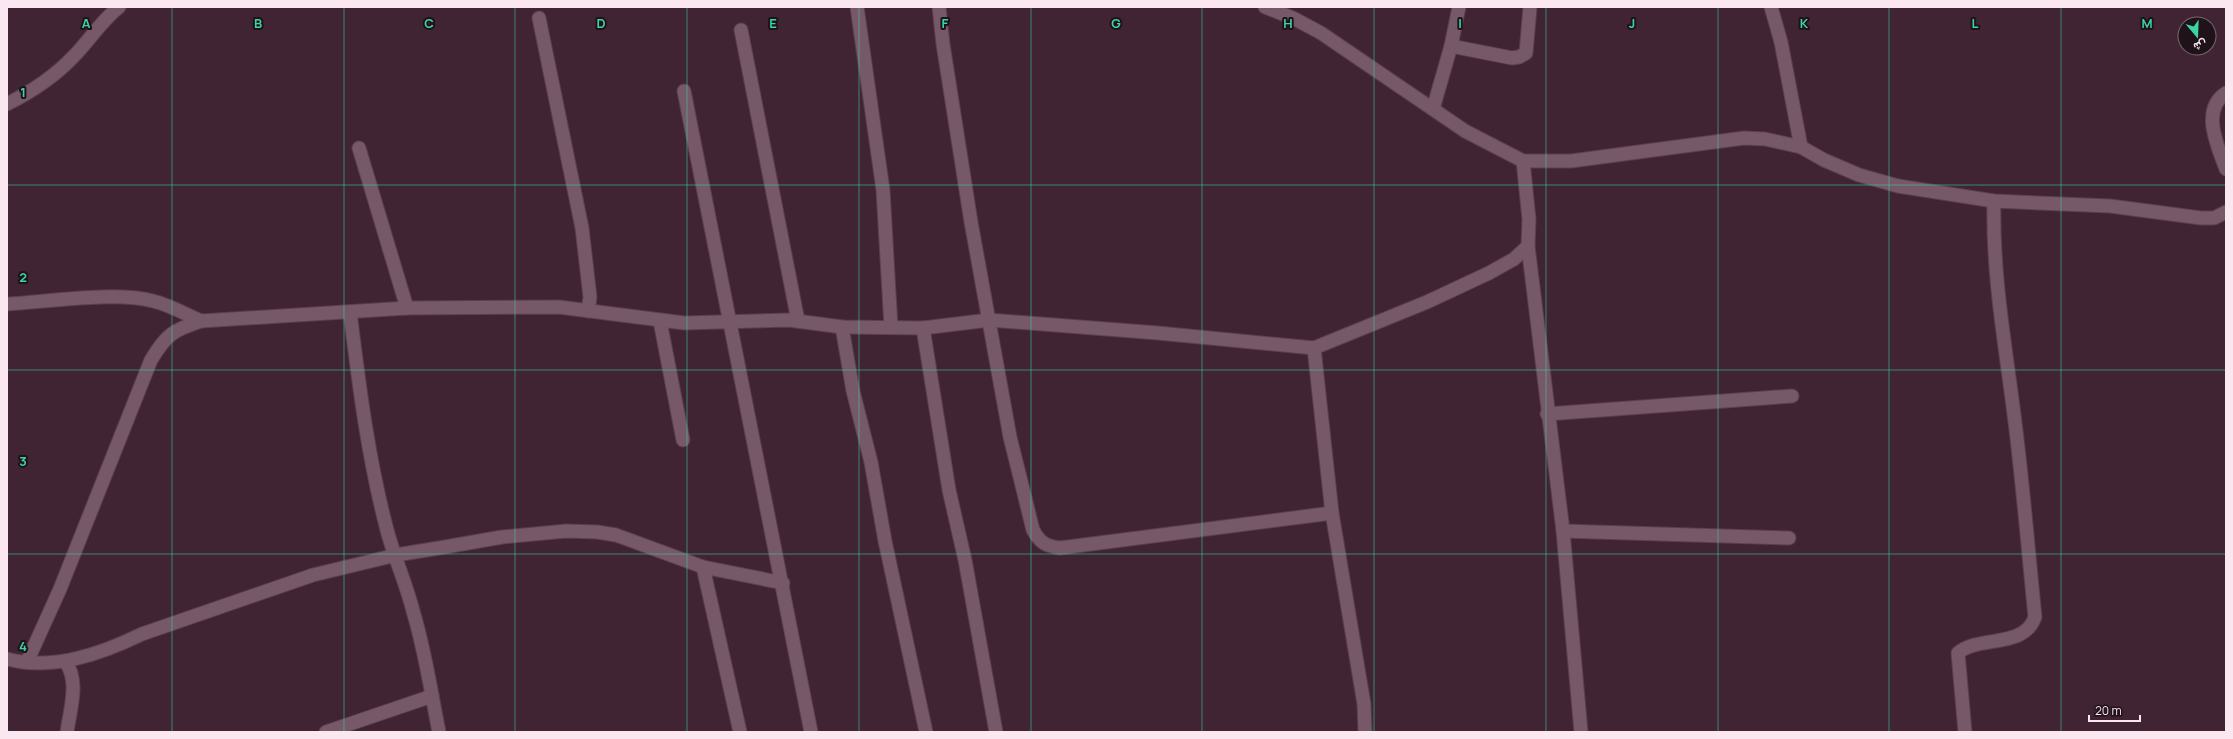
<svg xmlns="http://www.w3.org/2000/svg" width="2233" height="739" viewBox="0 0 2233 739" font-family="Manrope,Vazirmatn,sans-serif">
<rect width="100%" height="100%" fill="#402433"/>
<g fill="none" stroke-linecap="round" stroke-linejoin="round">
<defs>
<g id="street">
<polyline points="857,7 883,190 891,327"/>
<path d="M939,7L943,44L971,222L1010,437L1033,530C1040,543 1046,546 1060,548L1332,513"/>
<polyline points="1265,7 1293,18 1321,33 1465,131 1523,161 1571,161 1744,138 1765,139 1801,147 1824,160 1859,175 1898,186 1994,201 2110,206 2201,218 2214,218 2226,212"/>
<polyline points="1771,7 1781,42 1801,147"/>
<polyline points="539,18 582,228 590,297 588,311"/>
<polyline points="741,30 798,321"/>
<polyline points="1451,46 1512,58 1519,57 1526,53 1530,7"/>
<polyline points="684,91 811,732"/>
<path d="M2226,93C2200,110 2218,147 2226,169"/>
<path d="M7,104C31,92 54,77 73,57C89,41 101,21 119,7"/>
<polyline points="1433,109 1451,46 1459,7"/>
<polyline points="359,148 407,308"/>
<polyline points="1528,246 1563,531 1581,732"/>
<path d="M7,304C47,302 115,291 153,301C170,305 185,314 201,321"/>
<path d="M350,312C359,385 368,458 387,530C394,557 406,583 413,611C425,650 431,692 439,732"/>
<polyline points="660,321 683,440"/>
<polyline points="842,327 853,391 871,462 885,541 926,732"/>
<polyline points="923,328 949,490 965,560 996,732"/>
<polyline points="1314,348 1332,513 1364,704 1365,732"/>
<polyline points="1547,414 1792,396"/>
<polyline points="1563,531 1789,538"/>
<polyline points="703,567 740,732"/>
<path d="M7,659C53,671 101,654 142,634L313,575L396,555L445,547L502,537L566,531L597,532L616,535L703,567L783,583"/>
<path d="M65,661C80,681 70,709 67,732"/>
<path d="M27,662L60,589L151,360C166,335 173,330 201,321L407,308L559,307L684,323L789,320L842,327L923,328L989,320L1158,333L1314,348L1427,302L1489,273L1514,259L1528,246L1529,219L1523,161"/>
<polyline points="326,732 432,696"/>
<path d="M1965,732L1958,653C1979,635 2024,649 2035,617C2029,558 2024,498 2017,439C2008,359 1992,281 1994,201"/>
</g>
</defs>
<use href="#street" stroke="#58414e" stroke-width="15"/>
<use href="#street" stroke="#775868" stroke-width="13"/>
</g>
<path fill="none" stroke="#3bd4a4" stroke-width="1" stroke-opacity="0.55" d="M172,7V732M344,7V732M515,7V732M687,7V732M859,7V732M1031,7V732M1202,7V732M1374,7V732M1546,7V732M1718,7V732M1889,7V732M2061,7V732M7,185H2226M7,370H2226M7,554H2226"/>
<g font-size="13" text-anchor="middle" font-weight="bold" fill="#3bd4a4" stroke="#1f1219" stroke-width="4" stroke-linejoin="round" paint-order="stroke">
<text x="86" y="28">A</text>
<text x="258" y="28">B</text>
<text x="429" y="28">C</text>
<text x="601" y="28">D</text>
<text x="773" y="28">E</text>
<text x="945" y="28">F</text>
<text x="1116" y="28">G</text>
<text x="1288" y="28">H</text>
<text x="1460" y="28">I</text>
<text x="1632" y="28">J</text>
<text x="1804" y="28">K</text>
<text x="1975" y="28">L</text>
<text x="2147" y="28">M</text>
<text x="23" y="97">1</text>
<text x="23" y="282">2</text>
<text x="23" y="466">3</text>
<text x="23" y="651">4</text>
</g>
<rect width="2233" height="739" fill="none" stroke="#fae7f0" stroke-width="16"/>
<g transform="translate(2197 36) rotate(161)"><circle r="19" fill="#1f1219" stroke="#77676f"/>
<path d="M0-3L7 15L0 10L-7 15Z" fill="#3bd4a4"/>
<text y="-6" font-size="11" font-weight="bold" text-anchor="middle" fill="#fae7f0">ش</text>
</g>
<path d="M2089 715v6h51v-6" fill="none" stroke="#fae7f0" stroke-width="2"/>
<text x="2095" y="715" font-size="12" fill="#fae7f0" stroke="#1f1219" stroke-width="3" paint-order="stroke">20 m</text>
</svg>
